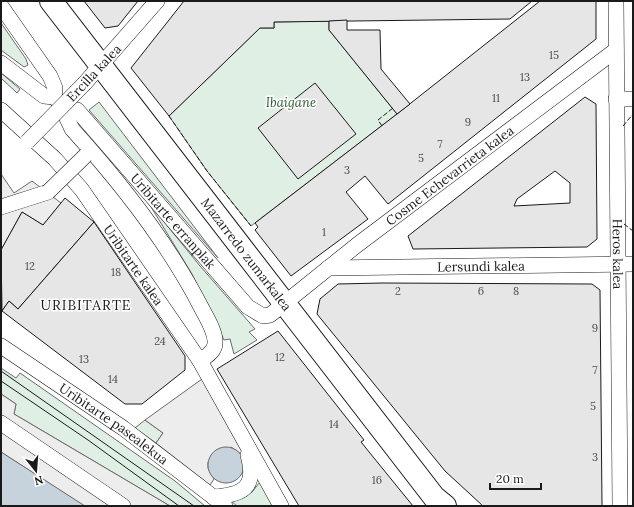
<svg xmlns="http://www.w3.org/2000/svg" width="634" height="507" viewBox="0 0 634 507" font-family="Lora,serif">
<rect width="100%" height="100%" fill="#fff"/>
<g fill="#e0efe3" stroke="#6a6a6a">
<polygon points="329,21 329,30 397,114 251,226 207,171 169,116 260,28 274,28 274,22"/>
<polygon points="1,23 26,59 28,65 24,67 1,50"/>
<polygon points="1,73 20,89 17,93 1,78"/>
<polygon points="99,102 218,258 89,110"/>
<polygon points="148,202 200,266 255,329 249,332 257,340 234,354 230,339 224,340 192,274"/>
<polygon points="1,368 16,378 20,373 175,481 205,506 170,506 14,414 16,404 1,394"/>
<polygon points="145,420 163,433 156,443 135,428"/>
<polygon points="260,482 273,506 237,506 231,501 252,492"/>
</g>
<g fill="#ededed" stroke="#6a6a6a">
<polygon points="1,174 14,193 32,181 61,203 43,225 22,212 1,250"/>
<polygon points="202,379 243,453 241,454 231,447 208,462 208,468 214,479 210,485 156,443 163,433 145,420"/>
<polygon points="1,394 16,404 14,414 170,506 84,506 1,452"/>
</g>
<g fill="#c6d2dc" stroke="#6a6a6a">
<circle cx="226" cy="465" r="18"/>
<polygon points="1,452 85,506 1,506"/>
</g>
<g fill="#e6e6e6" stroke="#1a1a1a" fill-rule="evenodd">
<polygon points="84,1 138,1 118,26 105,28"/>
<polygon points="184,1 532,1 510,19 274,22 274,28 260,28 169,116 131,68"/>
<polygon points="540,1 596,1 596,39 388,204 365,176 346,192 368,219 291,276 255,230 258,227 255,223 397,114"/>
<polygon points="347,20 347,30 380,30 381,69 410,104 397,114 329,30 329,21"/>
<polygon points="315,83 356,134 298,179 258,128"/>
<path d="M585,97L596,104L597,239L587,247L413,249L408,236ZM555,171L570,183V203L514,206L517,199Z"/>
<polygon points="65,198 94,222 18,309 9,301 2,311 1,250 22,212 43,225"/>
<polygon points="94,222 185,356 185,370 142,404 125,404 2,311 9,301 18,309"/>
<polygon points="382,283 592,284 600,290 602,506 483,506 445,471 317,314 320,299 338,284"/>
<polygon points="278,331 364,440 361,442 413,506 299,506 217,369"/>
</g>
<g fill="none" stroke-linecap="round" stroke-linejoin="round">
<defs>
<g id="street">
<path id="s1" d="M616,1L620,506"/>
<polyline points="1,6 50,76 55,88 54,97"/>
<path id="s2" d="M1,63L44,96L54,97L67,109L77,110L248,307L263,316L270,315L357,245L616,50"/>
<polyline points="85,83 157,1"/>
<polyline points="616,99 633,99"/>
<path d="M67,109L65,114L72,129C121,183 167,241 201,307C206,317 216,332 215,343C215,352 206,356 200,361"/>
<path id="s3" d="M1,110L55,159L82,190L200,361L281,506"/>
<polyline points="1,207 48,192"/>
<path id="s4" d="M328,268L633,264"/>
<path id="s5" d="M1,346L123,428L225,506"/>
<polyline points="1,423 123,506"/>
<path d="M213,497C243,495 257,488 248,455"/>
</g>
<g id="secondary">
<path id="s6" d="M51,1L434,497L445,506"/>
</g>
</defs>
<use href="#street" stroke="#1a1a1a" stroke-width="16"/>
<use href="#secondary" stroke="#1a1a1a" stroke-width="24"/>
<use href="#street" stroke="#fff" stroke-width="15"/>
<use href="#secondary" stroke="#fff" stroke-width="22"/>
<g stroke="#1a1a1a" stroke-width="1">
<polyline points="1,371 194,506"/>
<polyline points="1,381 88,440 179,506"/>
</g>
<defs>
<g id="street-bridge">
<polyline points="27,142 85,83"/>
<polyline points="48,192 86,155"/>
</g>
</defs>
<use href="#street-bridge" stroke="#1a1a1a" stroke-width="16" stroke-linecap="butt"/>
<use href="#street-bridge" stroke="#fff" stroke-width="15"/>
<g stroke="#1a1a1a" stroke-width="1" stroke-dasharray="5 2" stroke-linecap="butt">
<polyline points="169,116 207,171 251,226"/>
<polyline points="382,126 378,120 393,108"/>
<polyline points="623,126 633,114"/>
<polyline points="624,224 633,231"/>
</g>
</g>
<g text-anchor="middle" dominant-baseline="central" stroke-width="3" stroke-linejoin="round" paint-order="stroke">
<g font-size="11" fill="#4d4d4d">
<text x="554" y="55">15</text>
<text x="525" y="77">13</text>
<text x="496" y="98">11</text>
<text x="468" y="122">9</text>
<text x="440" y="144">7</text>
<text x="421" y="158">5</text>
<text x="347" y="170">3</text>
<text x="324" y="232">1</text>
<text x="30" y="266">12</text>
<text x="116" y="272">18</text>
<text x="398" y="291">2</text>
<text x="481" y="291">6</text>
<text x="516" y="291">8</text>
<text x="595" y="328">9</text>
<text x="160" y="341">24</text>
<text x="280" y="357">12</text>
<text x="84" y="359">13</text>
<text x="595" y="370">7</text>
<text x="113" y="379">14</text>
<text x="593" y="406">5</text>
<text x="334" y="424">14</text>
<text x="595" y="457">3</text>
<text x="377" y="480">16</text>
</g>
<g font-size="13" fill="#1a1a1a" stroke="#fff">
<text transform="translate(94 73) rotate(-47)">Ercilla kalea</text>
<text stroke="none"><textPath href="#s2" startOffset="605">Cosme Echevarrieta kalea</textPath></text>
<text stroke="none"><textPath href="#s2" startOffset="239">Uribitarte erranplak</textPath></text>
<text stroke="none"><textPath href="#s1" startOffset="253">Heros kalea</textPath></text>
<text stroke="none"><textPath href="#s6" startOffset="320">Mazarredo zumarkalea</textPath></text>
<text stroke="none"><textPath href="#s3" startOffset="205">Uribitarte kalea</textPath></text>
<text stroke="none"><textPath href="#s4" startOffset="153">Lersundi kalea</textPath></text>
<text stroke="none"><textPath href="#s5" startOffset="137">Uribitarte pasealekua</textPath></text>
</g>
<g font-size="13" font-style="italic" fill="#2b5a34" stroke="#fff">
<text x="291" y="102">Ibaigane</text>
</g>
<g font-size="14" letter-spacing="1" fill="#1a1a1a" stroke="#fff">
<text x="86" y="305">URIBITARTE</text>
</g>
</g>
<rect width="634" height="507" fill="none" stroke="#1a1a1a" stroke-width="4"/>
<g transform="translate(36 471) rotate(163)" stroke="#ffffff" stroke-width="3" paint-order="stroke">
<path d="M0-3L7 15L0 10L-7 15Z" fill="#1a1a1a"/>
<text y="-6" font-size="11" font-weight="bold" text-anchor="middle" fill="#1a1a1a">N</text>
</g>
<path d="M490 483v6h51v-6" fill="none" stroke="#1a1a1a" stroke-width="2"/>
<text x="496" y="483" font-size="12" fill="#1a1a1a" stroke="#ffffff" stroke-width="3" paint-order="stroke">20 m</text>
</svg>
